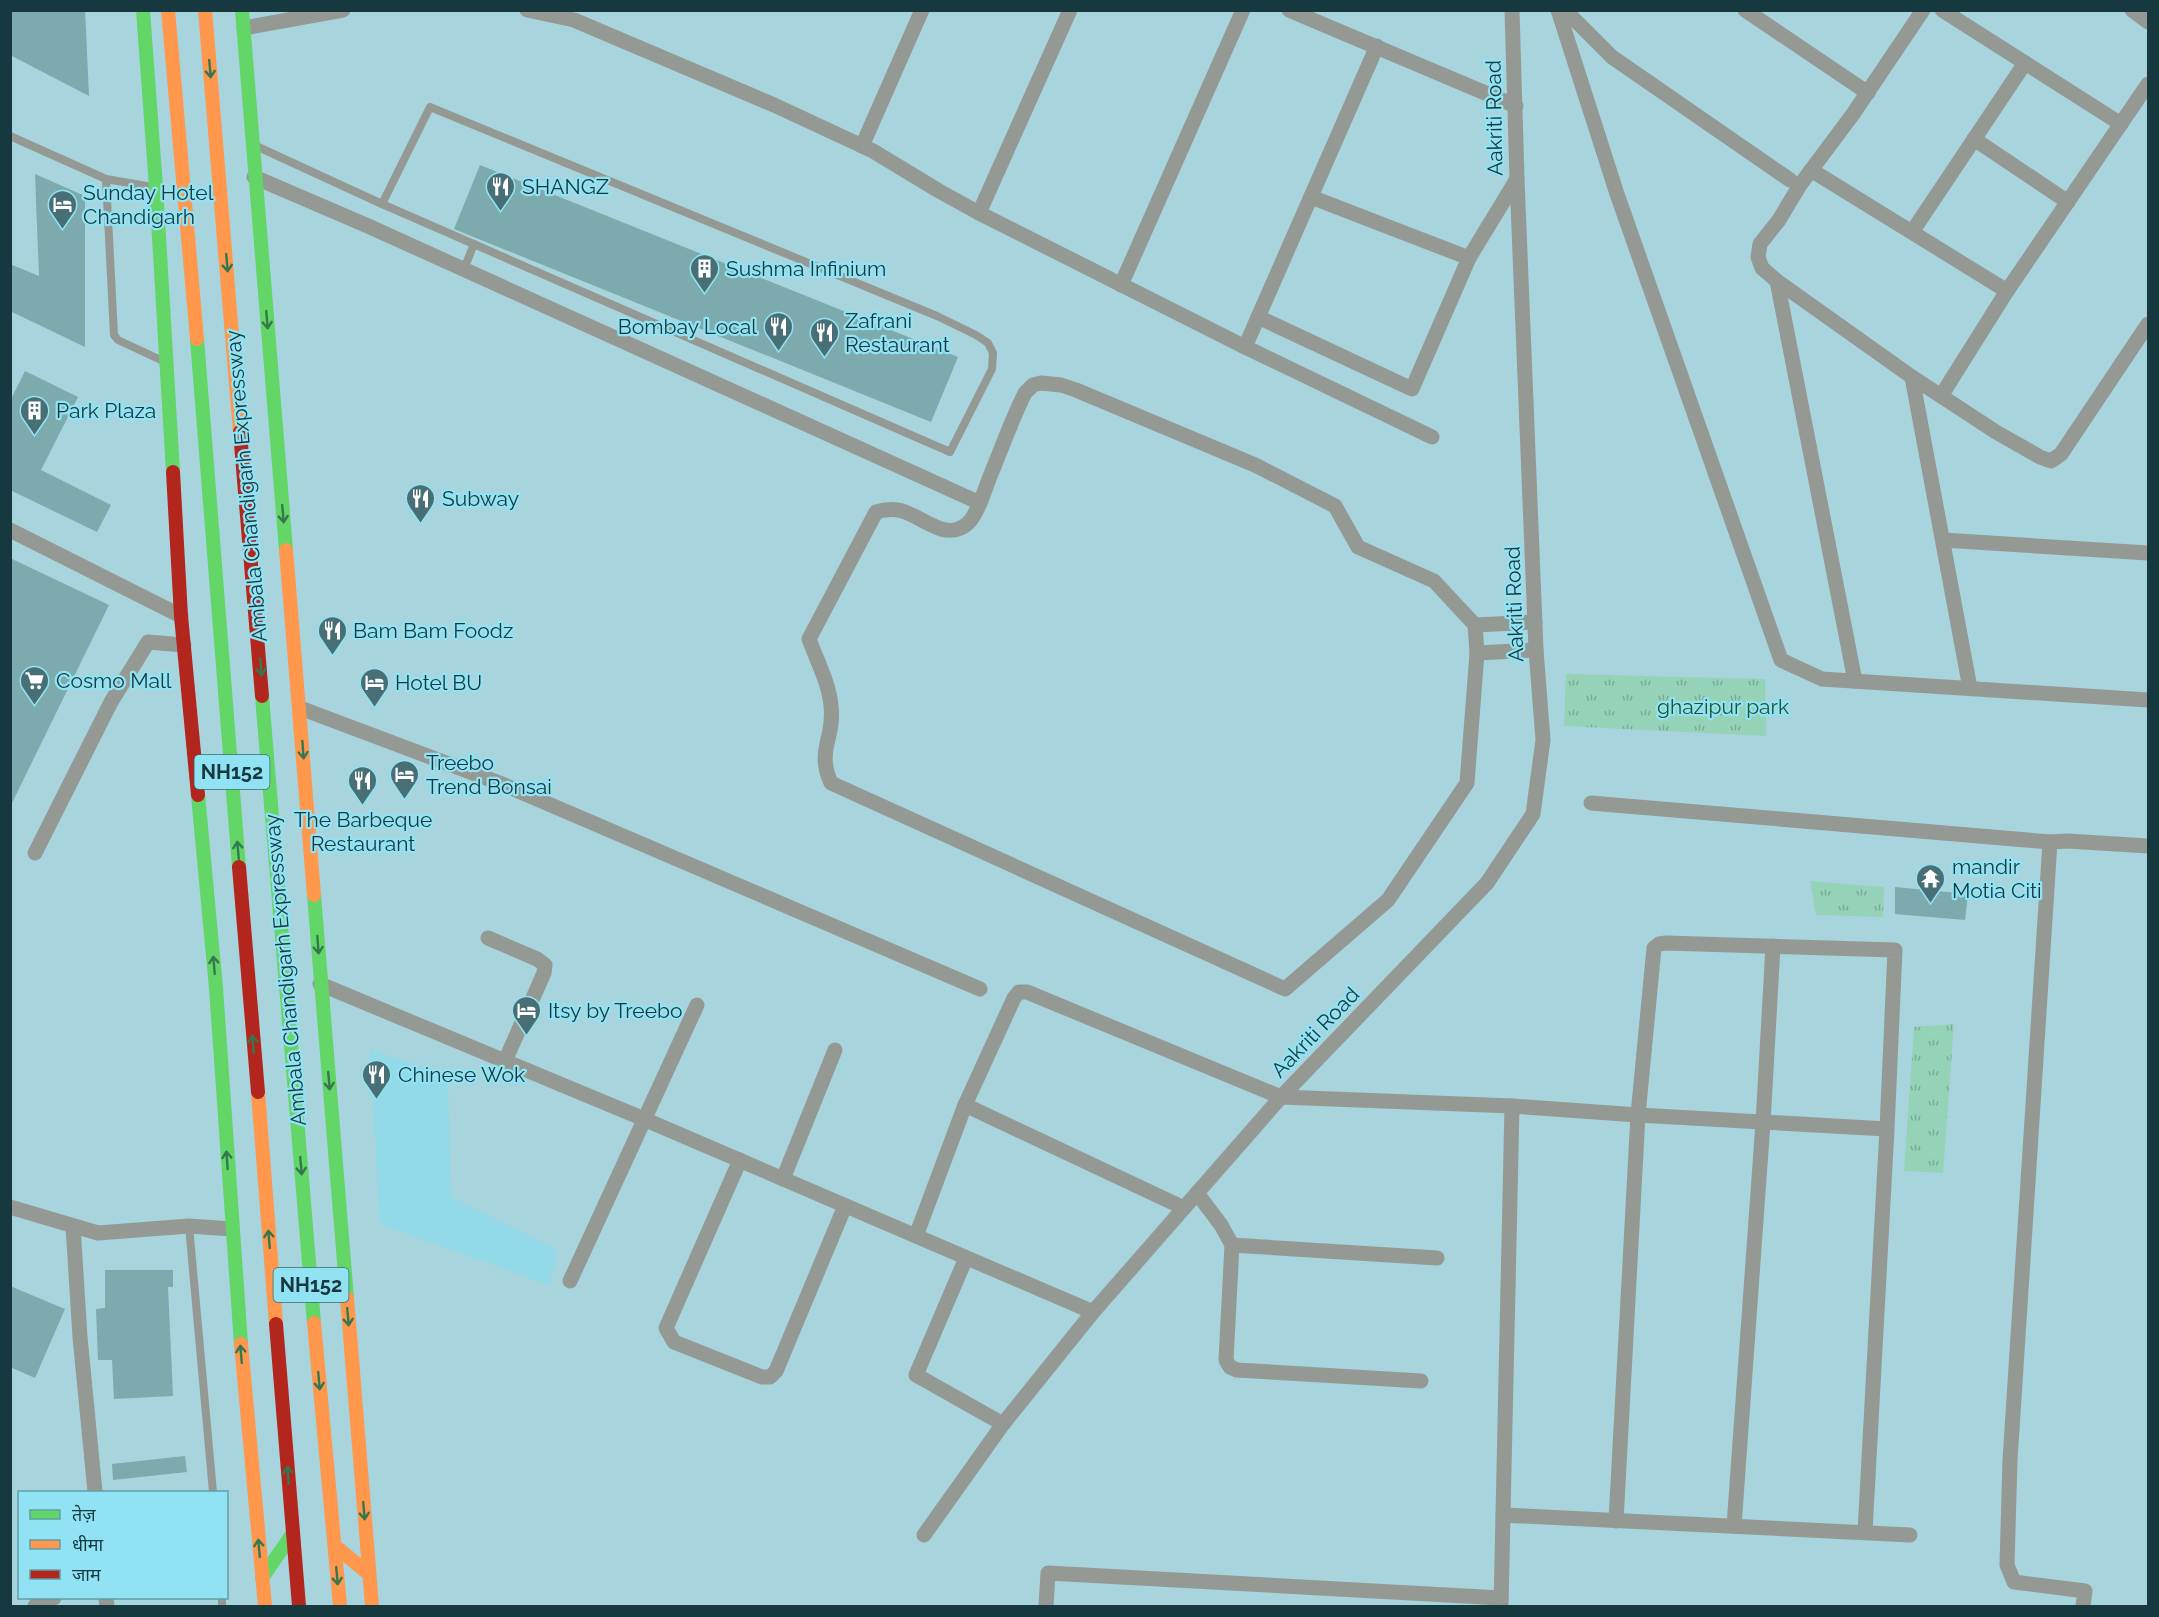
<svg xmlns="http://www.w3.org/2000/svg" width="2159" height="1617" viewBox="0 0 2159 1617" font-family="Raleway,'Noto Sans Devanagari',sans-serif">
<defs>
<pattern id="park-tufts" width="24" height="20" patternUnits="userSpaceOnUse" patternTransform="scale(1.5)"><rect width="24" height="20" fill="#95d3b8"/><path d="M3 7l-1-3M5 7V3M7 7l1-3M15 17l-1-3M17 17v-4M19 17l1-3" fill="none" stroke="#79ac97"/></pattern>
</defs>
<rect width="100%" height="100%" fill="#a7d4dd"/>
<polygon fill="#92dae7" points="370,1049 448,1076 451,1197 558,1250 549,1285 380,1224"/>
<g fill="url(#park-tufts)">
<polygon points="1566,674 1765,679 1766,736 1564,726"/>
<polygon points="1810,881 1884,887 1883,917 1816,915"/>
<polygon points="1954,1024 1943,1173 1904,1171 1914,1027"/>
</g>
<g fill="#7caaad">
<polygon points="10,10 85,10 89,96 10,55"/>
<polygon points="480,165 958,357 931,422 454,229"/>
<polygon points="35,174 85,196 85,347 10,311 10,264 39,276"/>
<polygon points="25,371 78,397 41,470 111,505 97,532 10,490 10,401"/>
<polygon points="10,558 109,605 10,807"/>
<polygon points="1895,887 1968,894 1965,920 1895,914"/>
<polygon points="105,1270 173,1270 173,1287 168,1287 173,1396 114,1399 112,1360 98,1360 96,1309 105,1308"/>
<polygon points="10,1286 65,1309 35,1378 10,1367"/>
<polygon points="185,1456 187,1472 113,1480 112,1464"/>
</g>
<g fill="none" stroke-linecap="round" stroke-linejoin="round">
<g stroke="#959993" stroke-width="8">
<polyline points="10,136 106,179 152,187"/>
<polyline points="256,146 382,204 430,107 937,316 976,335 988,343 993,353 992,369 950,452 382,204"/>
<polyline points="106,179 114,335 118,340 163,361"/>
<polyline points="464,269 474,244"/>
<polyline points="189,1226 213,1492"/>
<polyline points="222,1598 222,1606"/>
</g>
<g stroke="#959993" stroke-width="15">
<polyline points="527,10 574,20 774,105 873,151 939,191 979,213 1245,347 1432,437"/>
<polyline points="1289,10 1516,106"/>
<polyline points="1558,10 1617,194 1781,660 1822,679 2148,700"/>
<polyline points="1565,10 1612,57 1790,180"/>
<polyline points="1745,10 1868,93"/>
<polyline points="1942,10 2121,124"/>
<polyline points="2132,10 2148,22"/>
<polyline points="244,28 343,10"/>
<polyline points="1974,139 2068,202"/>
<polyline points="862,146 922,10"/>
<polyline points="1811,170 2007,291"/>
<polyline points="254,177 368,226 980,503"/>
<polyline points="1311,197 1469,258"/>
<polyline points="979,213 1070,10"/>
<polyline points="1912,232 2025,63"/>
<polyline points="1777,281 1912,377 1970,688"/>
<polyline points="1121,285 1243,10"/>
<polyline points="1258,317 1412,389 1469,258 1517,179"/>
<polyline points="1245,347 1377,46"/>
<polyline points="1912,377 1996,432 2040,457 2051,461 2061,454 2148,324"/>
<path d="M1041,383L1061,385L1076,390L1255,465L1335,506L1358,547L1434,581L1475,625L1477,653L1467,783L1388,900L1285,989L831,783C816,750 835,738 831,706C829,683 817,661 809,639L876,512C905,503 915,520 941,529C951,532 962,530 970,521C979,510 984,492 989,479C1001,450 1011,421 1025,393L1033,385Z"/>
<polyline points="1941,396 2007,291 2148,84"/>
<polyline points="10,530 181,616"/>
<polyline points="1943,540 2148,553"/>
<polyline points="1475,625 1535,622"/>
<polyline points="1477,653 1536,650"/>
<polyline points="1855,681 1777,281 1762,268 1758,257 1760,244 1779,220 1800,185 1853,114 1923,10"/>
<polyline points="300,708 502,784 980,989"/>
<polyline points="1591,803 2050,842"/>
<polyline points="35,853 111,702 148,642 184,645"/>
<polyline points="488,938 537,959 545,965 544,973 505,1061"/>
<polyline points="320,984 632,1114 1093,1312"/>
<polyline points="965,1105 1184,1208"/>
<polyline points="1512,1106 1638,1115 1616,1521"/>
<polyline points="740,1160 666,1328 674,1342 762,1377 770,1377 776,1371 845,1206"/>
<polyline points="783,1179 835,1050"/>
<polyline points="1197,1193 1221,1225 1232,1245 1226,1360 1230,1367 1237,1370 1421,1381"/>
<polyline points="10,1207 98,1233 189,1226 232,1229"/>
<polyline points="73,1226 80,1337 95,1492"/>
<polyline points="916,1236 965,1105 1014,998 1019,992 1027,992 1281,1097 1487,883 1533,814 1543,740 1536,650 1517,179 1512,10"/>
<polyline points="1232,1245 1437,1258"/>
<polyline points="966,1258 916,1375 1003,1424"/>
<polyline points="570,1281 697,1005"/>
<polyline points="1503,1515 1910,1535"/>
<polyline points="1734,1526 1763,1123 1773,946"/>
<polyline points="1865,1532 1887,1129 1638,1115 1654,948 1659,944 1666,943 1895,950 1887,1129"/>
<polyline points="924,1535 1003,1424 1093,1312 1281,1097 1512,1106 1501,1606"/>
<polyline points="106,1598 107,1606"/>
<polyline points="35,1606 39,1601 54,1598"/>
<polyline points="1046,1606 1048,1573 1501,1598"/>
<polyline points="2083,1606 2085,1591 2014,1582 2007,1565 2010,1460 2050,842 2067,841 2148,846"/>
</g>
<g stroke="#63d668" stroke-width="14">
<polyline points="143,10 156,187 173,472"/>
<polyline points="242,10 286,550"/>
<polyline points="197,339 239,867"/>
<polyline points="262,696 314,1323"/>
<polyline points="198,795 216,988 241,1344"/>
<polyline points="314,895 347,1298"/>
<polyline points="262,1578 293,1533"/>
</g>
<g stroke="#ff974d" stroke-width="14">
<polyline points="168,10 197,339"/>
<polyline points="205,10 240,432"/>
<polyline points="286,550 314,895"/>
<polyline points="258,1092 276,1324"/>
<polyline points="347,1298 372,1606"/>
<polyline points="314,1323 340,1606"/>
<polyline points="241,1344 265,1606"/>
<polyline points="335,1546 369,1574"/>
</g>
<g stroke="#b3261e" stroke-width="14">
<polyline points="240,432 262,696"/>
<polyline points="173,472 181,616 198,795"/>
<polyline points="239,867 258,1092"/>
<polyline points="276,1324 299,1606"/>
</g>
</g>
<defs><path id="oneway-shaft" d="M-6 0H5M1.5-3L5.5 0L1.5 3" fill="none" stroke-width="1.6" stroke-linecap="round" stroke-linejoin="round" transform="scale(1.5)"/></defs>
<g stroke="#35784f">
<use href="#oneway-shaft" transform="translate(210 69) rotate(85)"/>
<use href="#oneway-shaft" transform="translate(227 263) rotate(85)"/>
<use href="#oneway-shaft" transform="translate(267 320) rotate(85)"/>
<use href="#oneway-shaft" transform="translate(283 514) rotate(85)"/>
<use href="#oneway-shaft" transform="translate(261 667) rotate(85)"/>
<use href="#oneway-shaft" transform="translate(303 750) rotate(86)"/>
<use href="#oneway-shaft" transform="translate(238 850) rotate(-95)"/>
<use href="#oneway-shaft" transform="translate(318 945) rotate(86)"/>
<use href="#oneway-shaft" transform="translate(214 965) rotate(-95)"/>
<use href="#oneway-shaft" transform="translate(253 1044) rotate(-95)"/>
<use href="#oneway-shaft" transform="translate(329 1081) rotate(85)"/>
<use href="#oneway-shaft" transform="translate(227 1160) rotate(-94)"/>
<use href="#oneway-shaft" transform="translate(301 1166) rotate(85)"/>
<use href="#oneway-shaft" transform="translate(269 1239) rotate(-95)"/>
<use href="#oneway-shaft" transform="translate(348 1317) rotate(85)"/>
<use href="#oneway-shaft" transform="translate(241 1354) rotate(-95)"/>
<use href="#oneway-shaft" transform="translate(319 1381) rotate(85)"/>
<use href="#oneway-shaft" transform="translate(288 1475) rotate(-95)"/>
<use href="#oneway-shaft" transform="translate(364 1511) rotate(85)"/>
<use href="#oneway-shaft" transform="translate(259 1548) rotate(-95)"/>
<use href="#oneway-shaft" transform="translate(337 1576) rotate(85)"/>
</g>
<defs>
<symbol id="restaurant-pin" viewBox="-11 -11 22 30"><path d="M0 17L-7.5 6A9.5 9.5 0 1 1 7.5 6Z" fill="#496f76" stroke="#91e3f3"/><path d="M-5-6h1v4h1v-4h1v4h1v-4h1v5L-1.5 .5V6h-2V.5L-5-1ZM5-6V6H3V1.5H1.5Q1.5-4 5-6Z" fill="#fff"/></symbol>
<symbol id="hotel-pin" viewBox="-11 -11 22 30"><path d="M0 17L-7.5 6A9.5 9.5 0 1 1 7.5 6Z" fill="#496f76" stroke="#91e3f3"/><path d="M-6-4.5h1.5V1H6V5H4.5V3h-9V5H-6ZM-4 0a1.8 1.8 0 1 1 3.6 0ZM.5 0V-2.5h3Q6-2.5 6 0Z" fill="#fff"/></symbol>
<symbol id="building-pin" viewBox="-11 -11 22 30"><path d="M0 17L-7.5 6A9.5 9.5 0 1 1 7.5 6Z" fill="#496f76" stroke="#91e3f3"/><path d="M-4-6H4V6H1V3H-1V6H-4ZM-2.5-4.3h1.7v1.8h-1.7ZM.8-4.3h1.7v1.8H.8ZM-2.5-1h1.7V.8h-1.7ZM.8-1h1.7V.8H.8Z" fill="#fff"/></symbol>
<symbol id="supermarket-pin" viewBox="-11 -11 22 30"><path d="M0 17L-7.5 6A9.5 9.5 0 1 1 7.5 6Z" fill="#496f76" stroke="#91e3f3"/><path d="M-6-5.5h2.5l.6 2H6L4.5 2H-2.5L-4.4-4H-6ZM-1.5 3.2a1.3 1.3 0 1 0 .1 0ZM3 3.2a1.3 1.3 0 1 0 .1 0Z" fill="#fff"/></symbol>
<symbol id="temple-pin" viewBox="-11 -11 22 30"><path d="M0 17L-7.5 6A9.5 9.5 0 1 1 7.5 6Z" fill="#496f76" stroke="#91e3f3"/><path d="M0-6L5-2H3V0L6.5 2.5H4V6H1.5V3h-3V6H-4V2.5H-6.5L-3 0V-2H-5Z" fill="#fff"/></symbol>
</defs>
<g fill-rule="evenodd">
<use href="#restaurant-pin" x="484" y="170" width="33" height="45"/>
<use href="#hotel-pin" x="46" y="188" width="33" height="45"/>
<use href="#building-pin" x="688" y="252" width="33" height="45"/>
<use href="#restaurant-pin" x="762" y="310" width="33" height="45"/>
<use href="#restaurant-pin" x="808" y="316" width="33" height="45"/>
<use href="#building-pin" x="18" y="394" width="33" height="45"/>
<use href="#restaurant-pin" x="404" y="482" width="33" height="45"/>
<use href="#restaurant-pin" x="316" y="614" width="33" height="45"/>
<use href="#supermarket-pin" x="18" y="664" width="33" height="45"/>
<use href="#hotel-pin" x="358" y="666" width="33" height="45"/>
<use href="#hotel-pin" x="388" y="758" width="33" height="45"/>
<use href="#restaurant-pin" x="346" y="764" width="33" height="45"/>
<use href="#temple-pin" x="1914" y="862" width="33" height="45"/>
<use href="#hotel-pin" x="510" y="994" width="33" height="45"/>
<use href="#restaurant-pin" x="360" y="1058" width="33" height="45"/>
</g>
<g text-anchor="middle" dominant-baseline="central" stroke-width="4.5" stroke-linejoin="round" paint-order="stroke">
<g fill="#91e3f3" stroke="#3b6c75" stroke-width="1.5">
<rect x="194.5" y="755" width="75" height="34" rx="4.5"/>
<rect x="273.5" y="1268" width="75" height="34" rx="4.5"/>
</g>
<g font-size="20" font-weight="bold" fill="#16393f">
<text x="232" y="772">NH152</text>
<text x="311" y="1285">NH152</text>
</g>
<g font-size="21" fill="#16393f" stroke="#91e3f3">
<text transform="translate(1494 118) rotate(-91)">Aakriti Road</text>
<text transform="translate(246 486) rotate(-95)">Ambala Chandigarh Expressway</text>
<text transform="translate(1514 604) rotate(-92)">Aakriti Road</text>
<text transform="translate(285 970) rotate(-95)">Ambala Chandigarh Expressway</text>
<text transform="translate(1315 1032) rotate(-46)">Aakriti Road</text>
</g>
<g font-size="21" fill="#16393f" stroke="#91e3f3" text-anchor="start">
<text x="522" y="186">SHANGZ</text>
<text x="83" y="192">Sunday Hotel<tspan x="83" dy="24">Chandigarh</tspan></text>
<text x="726" y="268">Sushma Infinium</text>
<text x="845" y="320">Zafrani<tspan x="845" dy="24">Restaurant</tspan></text>
<text x="757" y="326" text-anchor="end">Bombay Local</text>
<text x="56" y="410">Park Plaza</text>
<text x="442" y="498">Subway</text>
<text x="353" y="630">Bam Bam Foodz</text>
<text x="56" y="680">Cosmo Mall</text>
<text x="395" y="682">Hotel BU</text>
<text x="426" y="762">Treebo<tspan x="426" dy="24">Trend Bonsai</tspan></text>
<text x="363" y="819" text-anchor="middle">The Barbeque<tspan x="363" dy="24">Restaurant</tspan></text>
<text x="1952" y="866">mandir<tspan x="1952" dy="24">Motia Citi</tspan></text>
<text x="548" y="1010">Itsy by Treebo</text>
<text x="398" y="1074">Chinese Wok</text>
</g>
<g font-size="21" fill="#1e5531" stroke="#91e3f3">
<text x="1723" y="706">ghazipur park</text>
</g>
</g>
<rect width="2159" height="1617" fill="none" stroke="#16393f" stroke-width="24"/>
<rect x="18" y="1491" width="210" height="108" fill="#91e3f3" stroke="#609fab" stroke-width="1.5"/>
<rect x="30" y="1510" width="30" height="9" fill="#63d668" stroke="#609fab" stroke-width="1.5"/>
<text x="72" y="1521" font-size="18" fill="#16393f">तेज़</text>
<rect x="30" y="1540" width="30" height="9" fill="#ff974d" stroke="#609fab" stroke-width="1.5"/>
<text x="72" y="1551" font-size="18" fill="#16393f">धीमा</text>
<rect x="30" y="1570" width="30" height="9" fill="#b3261e" stroke="#609fab" stroke-width="1.5"/>
<text x="72" y="1581" font-size="18" fill="#16393f">जाम</text>
</svg>
